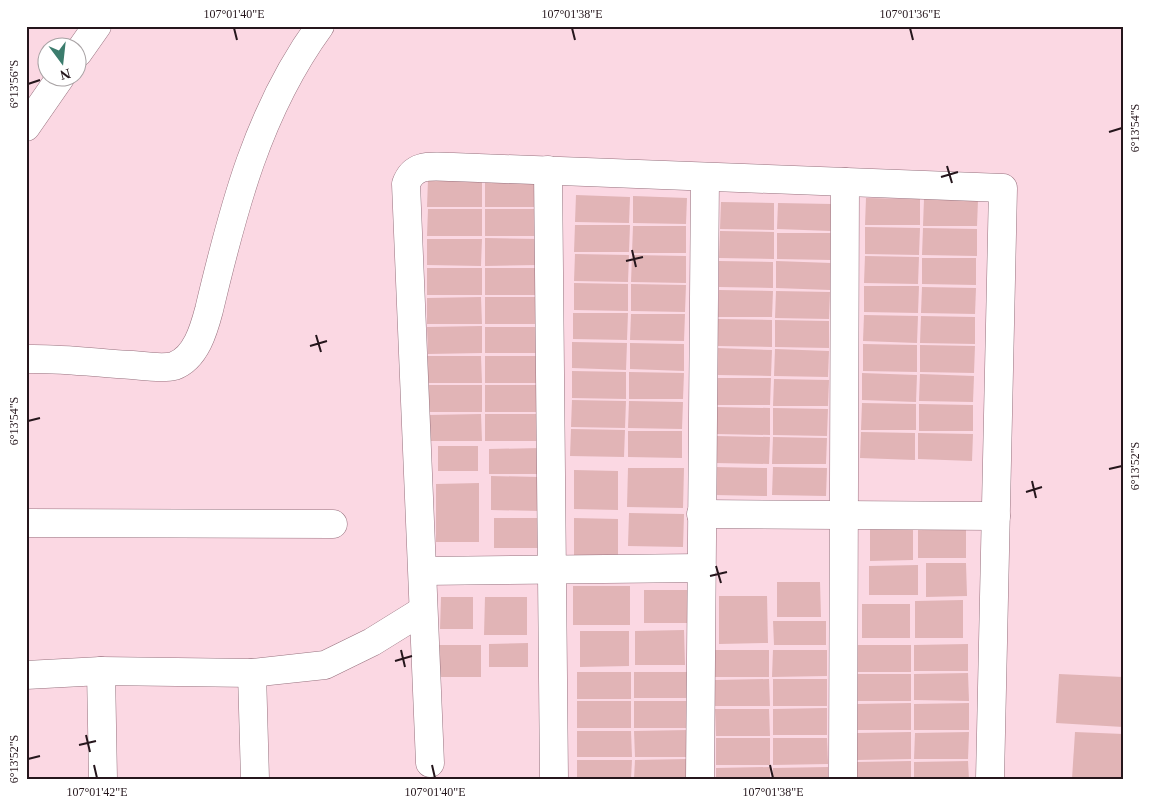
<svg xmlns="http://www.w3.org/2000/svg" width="1149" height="805" viewBox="0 0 1149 805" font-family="'Times New Roman',serif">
<rect width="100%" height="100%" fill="#fbd8e3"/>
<g fill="#e1b4b6">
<polygon points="428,180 482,180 482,207 427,207"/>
<rect x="485" y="180" width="54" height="27"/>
<polygon points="576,195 630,197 629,223 575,222"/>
<polygon points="633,196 687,198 686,224 633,223"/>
<polygon points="866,198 920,199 920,225 865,225"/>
<polygon points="924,199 978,200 977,226 923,226"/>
<polygon points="721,202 774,203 774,230 720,229"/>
<polygon points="778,203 832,204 831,231 777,229"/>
<polygon points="428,209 482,209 482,236 427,236"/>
<rect x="485" y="209" width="54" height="27"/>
<polygon points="575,225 630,225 629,252 574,252"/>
<polygon points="633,226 686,226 686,253 632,253"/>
<polygon points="865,227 920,228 919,255 865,254"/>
<polygon points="923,228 977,229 977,256 922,255"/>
<polygon points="720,231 774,232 774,259 719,258"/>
<polygon points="777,233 831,233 831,260 777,259"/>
<polygon points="485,238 539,239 539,265 485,266"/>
<polygon points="427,239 482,239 481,266 427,265"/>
<polygon points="575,254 629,255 628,282 574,281"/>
<polygon points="632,255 686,256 686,283 631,282"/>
<polygon points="865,256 919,257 918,284 864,283"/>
<polygon points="922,258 976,258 976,285 922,284"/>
<polygon points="719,261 773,262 773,288 719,287"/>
<polygon points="776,261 831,263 830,290 776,288"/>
<rect x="427" y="268" width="55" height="27"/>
<rect x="485" y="268" width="54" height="27"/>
<polygon points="574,283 628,284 628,311 574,310"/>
<polygon points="631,284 686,285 685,312 631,311"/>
<polygon points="864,286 919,286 918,313 864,312"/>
<polygon points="922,287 976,288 975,314 921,313"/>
<polygon points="719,290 773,291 772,317 718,317"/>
<polygon points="776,291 830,292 829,319 775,318"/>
<polygon points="481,297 482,324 427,324 427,298"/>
<rect x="485" y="297" width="54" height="27"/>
<polygon points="573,313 628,313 627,340 573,339"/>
<polygon points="631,314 685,314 684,341 630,340"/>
<polygon points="864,315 918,316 917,343 863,341"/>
<polygon points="921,316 975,317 975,344 920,343"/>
<polygon points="718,319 772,320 772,347 717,346"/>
<polygon points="775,320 829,321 829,348 775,347"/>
<polygon points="482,326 482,353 428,354 427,327"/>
<rect x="485" y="327" width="54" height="26"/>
<polygon points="572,342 627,343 626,370 572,368"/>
<polygon points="630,343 684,344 684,371 630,369"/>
<polygon points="863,344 917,345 917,372 863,371"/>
<polygon points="920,345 975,346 974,373 920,372"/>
<polygon points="717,348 772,350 771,376 717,375"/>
<polygon points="775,349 829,351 828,377 774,376"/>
<polygon points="427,356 481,356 482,383 428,383"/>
<rect x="485" y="356" width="54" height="27"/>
<polygon points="572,371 626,372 626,399 572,398"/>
<polygon points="629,372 684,373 683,399 629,399"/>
<polygon points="862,373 917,375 916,402 862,400"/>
<polygon points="920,374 974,376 973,402 919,401"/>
<polygon points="717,378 771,378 770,405 716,405"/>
<polygon points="774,379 829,380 828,406 773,406"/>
<polygon points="427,385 482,385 482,412 428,412"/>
<rect x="485" y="385" width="54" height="27"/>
<polygon points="572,400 626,401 625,428 571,427"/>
<polygon points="629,401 683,402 682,429 628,428"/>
<polygon points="862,403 916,404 916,430 861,430"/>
<polygon points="919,404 973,405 973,431 919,431"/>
<polygon points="716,407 770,408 770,435 716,434"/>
<polygon points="773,408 828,409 827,436 773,435"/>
<polygon points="481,414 482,441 428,441 427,415"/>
<rect x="485" y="414" width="54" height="27"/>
<polygon points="571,429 625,430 624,457 570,456"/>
<polygon points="628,431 682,431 682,458 628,457"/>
<polygon points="861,432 915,433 915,460 860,458"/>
<polygon points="918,433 973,434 972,461 918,459"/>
<polygon points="715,436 770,437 769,464 715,463"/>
<polygon points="773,437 827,438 826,464 772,464"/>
<rect x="438" y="446" width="40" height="25"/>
<polygon points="541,448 541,474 489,474 489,449"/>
<polygon points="714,467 767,468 767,496 714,495"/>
<polygon points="773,467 827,468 826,496 772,495"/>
<polygon points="628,468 684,468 683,508 627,507"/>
<polygon points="574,470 618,471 618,510 574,509"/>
<polygon points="491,476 540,477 540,511 491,510"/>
<polygon points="479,483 479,542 436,542 436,484"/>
<polygon points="629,513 684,514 683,547 628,546"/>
<rect x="494" y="518" width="49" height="30"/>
<polygon points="574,518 618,519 618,556 574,555"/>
<rect x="918" y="522" width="48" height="36"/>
<polygon points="870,523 913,523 913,560 870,561"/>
<polygon points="926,563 966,563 967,596 926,597"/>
<polygon points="918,565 918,595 869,595 869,566"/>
<polygon points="777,582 820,582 821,617 777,617"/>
<rect x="573" y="586" width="57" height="39"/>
<rect x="644" y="590" width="44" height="33"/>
<polygon points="719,596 767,596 768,643 719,644"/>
<polygon points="441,597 473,597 473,629 440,629"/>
<polygon points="485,597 527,597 527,635 484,635"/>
<polygon points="963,600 963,638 915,638 915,601"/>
<rect x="862" y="604" width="48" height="34"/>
<polygon points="773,621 826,621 826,645 774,645"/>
<polygon points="684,630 685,665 635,665 635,631"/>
<polygon points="580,631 629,631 629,666 580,667"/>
<polygon points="528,643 528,667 489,667 489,644"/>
<polygon points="968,644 968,671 914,671 914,645"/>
<polygon points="439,645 481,645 481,677 438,677"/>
<rect x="857" y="645" width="54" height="27"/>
<rect x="715" y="650" width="54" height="27"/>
<polygon points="773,650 827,650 827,676 772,677"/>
<rect x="577" y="672" width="54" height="27"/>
<rect x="634" y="672" width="54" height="26"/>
<polygon points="968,673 969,701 914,700 914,674"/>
<rect x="857" y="674" width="54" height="27"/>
<polygon points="1059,674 1123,677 1123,727 1056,723"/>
<polygon points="769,679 770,706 715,706 715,680"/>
<rect x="773" y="679" width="54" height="27"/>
<rect x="577" y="701" width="54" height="27"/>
<polygon points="634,701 688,701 689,728 634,728"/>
<polygon points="911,703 911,730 857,730 857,704"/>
<polygon points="969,703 969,730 914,730 914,704"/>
<polygon points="827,708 827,735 773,735 773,709"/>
<polygon points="715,709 769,709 770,736 716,736"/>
<polygon points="689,730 689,757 635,757 634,731"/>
<polygon points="577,731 631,731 632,757 577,757"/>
<polygon points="911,732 911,759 857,760 857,733"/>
<polygon points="969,732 968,759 914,759 915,733"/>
<polygon points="1075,732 1123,734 1123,779 1072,779"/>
<rect x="716" y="738" width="54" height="27"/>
<polygon points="773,738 827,738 828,764 773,765"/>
<polygon points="689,759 688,779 634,779 635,760"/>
<polygon points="577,760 632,760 631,779 577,779"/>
<polygon points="911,761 911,779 857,779 857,762"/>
<polygon points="968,761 969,779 914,779 914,762"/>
<polygon points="770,767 770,779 716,779 716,768"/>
<polygon points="828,767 828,779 773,779 773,768"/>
</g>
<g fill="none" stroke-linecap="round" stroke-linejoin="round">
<defs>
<g id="street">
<polyline points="78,53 97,26"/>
<polyline points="26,127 60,78"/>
<polyline points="548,170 554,779"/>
<path d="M26,359C61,358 97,363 132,365C144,366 162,369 174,366C196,358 204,329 209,310C233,209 258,111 320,26"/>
<polyline points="701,514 996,516"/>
<polyline points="26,523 333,524"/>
<polyline points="423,571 702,568"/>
<polyline points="101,671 103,779"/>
<polyline points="252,673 255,779"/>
<polyline points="26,675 101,671 252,673 325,665 372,642 422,611"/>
<path d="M430,763L406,184C414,162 433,167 453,167L1003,188L990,779"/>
<polyline points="700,779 705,177"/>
<polyline points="843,779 845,182"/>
</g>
</defs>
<use href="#street" stroke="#97717e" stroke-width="29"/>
<use href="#street" stroke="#fff" stroke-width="28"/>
</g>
<path fill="none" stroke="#25161c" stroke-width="2" d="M234,28L237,40M572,28L575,40M910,28L913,40M28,84L40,80M1109,132L1122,128M947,166L952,183M941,177L958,172M632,250L636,267M626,261L643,257M316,335L321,352M310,346L327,341M28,421L40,418M1109,469L1122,466M1032,481L1036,498M1026,492L1042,487M716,566L721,583M710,576L727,572M401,650L405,667M395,661L412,656M86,735L90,752M79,745L96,741M28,759L40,756M94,765L97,778M432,765L435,778M770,765L773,778"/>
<rect width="1149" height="805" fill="none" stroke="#ffffff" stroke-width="55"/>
<g transform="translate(62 62) rotate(165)"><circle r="24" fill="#ffffff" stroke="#a8a2a4"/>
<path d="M0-4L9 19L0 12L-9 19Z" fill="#3b7c6d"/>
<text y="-8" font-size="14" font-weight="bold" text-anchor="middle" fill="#25161c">N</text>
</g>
<rect x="28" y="28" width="1094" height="750" fill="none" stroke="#25161c" stroke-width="2"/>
<g font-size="12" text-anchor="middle" fill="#25161c">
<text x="234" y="18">107°01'40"E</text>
<text x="572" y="18">107°01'38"E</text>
<text x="910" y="18">107°01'36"E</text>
<text transform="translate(14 84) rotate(-90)" y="4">6°13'56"S</text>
<text transform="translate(1135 128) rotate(-90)" y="4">6°13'54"S</text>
<text transform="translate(14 421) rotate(-90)" y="4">6°13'54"S</text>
<text transform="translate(1135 466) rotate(-90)" y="4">6°13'52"S</text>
<text transform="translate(14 759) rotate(-90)" y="4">6°13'52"S</text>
<text x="97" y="796">107°01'42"E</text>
<text x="435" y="796">107°01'40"E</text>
<text x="773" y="796">107°01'38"E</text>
</g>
</svg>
